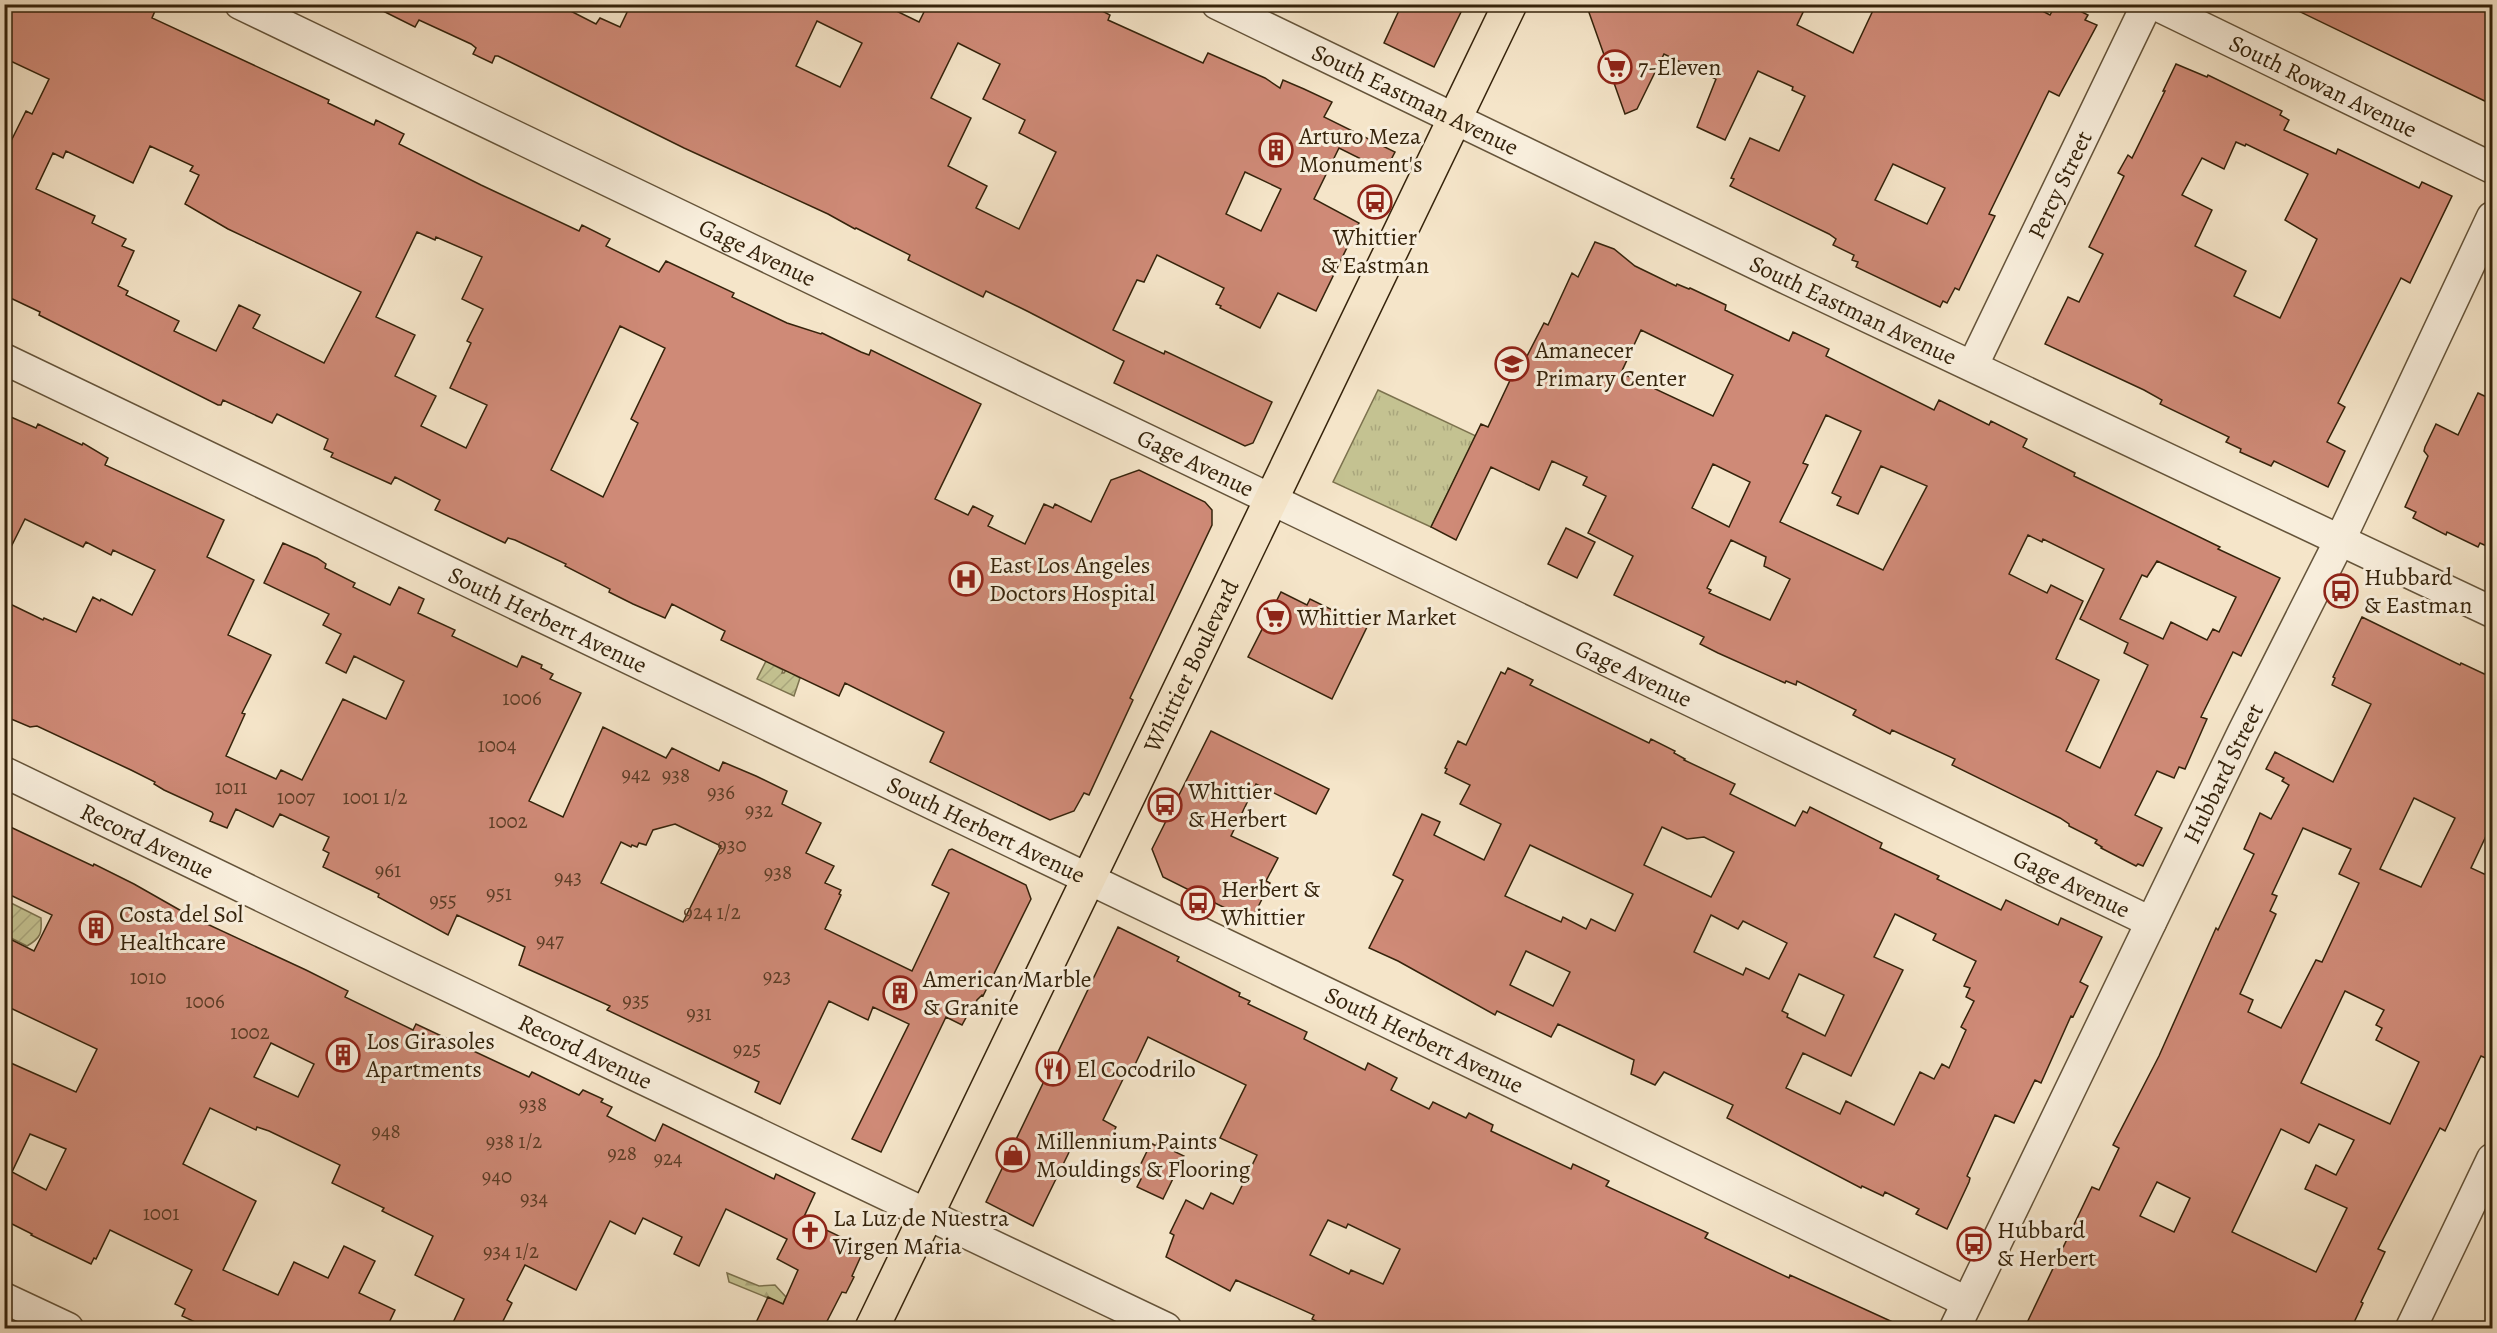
<svg xmlns="http://www.w3.org/2000/svg" width="2497" height="1333" viewBox="0 0 2497 1333" font-family="Alegreya,serif">
<defs>
<pattern id="grass-tufts" width="24" height="20" patternUnits="userSpaceOnUse" patternTransform="scale(1.5)"><rect width="24" height="20" fill="#c4c291"/><path d="M3 7l-1-3M5 7V3M7 7l1-3M15 17l-1-3M17 17v-4M19 17l1-3" fill="none" stroke="#a9a67c"/></pattern>
<pattern id="forest-firs" width="22" height="20" patternUnits="userSpaceOnUse" patternTransform="scale(1.5)"><rect width="22" height="20" fill="#c4c291"/><path d="M5 1l3.5 6h-7zM16 11l3.5 6h-7z" fill="#a9a67c"/></pattern>
<pattern id="garden-furrows" width="10" height="10" patternUnits="userSpaceOnUse" patternTransform="scale(1.5)"><rect width="10" height="10" fill="#c4c291"/><path d="M-1 1l2-2M0 10L10 0M9 11l2-2" fill="none" stroke="#a9a67c"/></pattern>
</defs>
<rect width="100%" height="100%" fill="#f5e5c9"/>
<filter id="stains"><feTurbulence type="fractalNoise" baseFrequency=".00333" numOctaves="4"/><feColorMatrix values="0 0 0 0 .2 0 0 0 0 .09 0 0 0 0 .02 0 0 0 .5 -.17"/></filter>
<radialGradient id="worn" r=".72"><stop offset=".6" stop-color="#630" stop-opacity="0"/><stop offset="1" stop-color="#630" stop-opacity=".3"/></radialGradient>
<polygon fill="url(#grass-tufts)" stroke="#7c724e" stroke-width="1.5" points="1378,390 1476,436 1431,527 1333,482"/>
<polygon fill="url(#forest-firs)" stroke="#7c724e" stroke-width="1.5" points="727,1273 759,1286 775,1285 786,1297 783,1304 729,1282"/>
<g fill="url(#garden-furrows)" stroke="#7c724e" stroke-width="1.5">
<polygon points="766,661 783,670 782,673 784,673 786,670 800,678 794,696 757,679"/>
<path d="M9,902L41,918C42,933 41,938 27,946L5,935V904Z"/>
</g>
<g fill="#cf8a77" stroke="#35230b" stroke-width="1.5" fill-rule="evenodd">
<path d="M4,4H158L152,18L329,100L328,103L374,125L376,120L404,134L399,144L481,185L579,231L582,225L610,239L606,246L659,272L666,261L734,293L732,297L787,323L821,334L822,333L861,352L869,355L871,350L981,404L935,499L968,515L973,506L993,516L988,526L1025,544L1044,504L1053,508L1055,504L1091,522L1111,480L1139,470L1205,502L1212,510V525L1130,698L1133,700L1089,795L1084,793L1074,811L1050,820L930,762L944,732L845,683L839,696L721,640L725,631L672,604L665,618L633,604L609,592L610,589L565,566L566,564L515,540L508,538L505,543L435,510L440,500L395,477L391,484L331,457L333,453L324,449L328,439L277,414L272,423L223,400L221,405H218L39,315L40,312L4,295V140L10,143L26,111L32,114L49,79L4,58ZM150,146L193,166L190,171L199,175L185,204L228,229L361,292L324,363L253,328L260,315L239,305L216,351L174,331L179,321L126,295L128,291L118,286L134,251L122,246L126,239L92,223L95,216L36,189L53,153L63,158L66,151L133,183ZM417,232L435,240L436,237L482,257L462,299L483,309L467,341L471,343L450,388L487,405L466,448L421,426L436,396L395,376L415,335L376,317ZM620,326L665,348L631,419L638,423L603,497L551,470Z"/>
<path d="M369,4H557L596,24L600,18L620,27L631,4H882L919,22L928,4H1089L1110,15L1108,20L1203,63L1208,53L1265,78L1280,88L1283,80L1304,89L1332,102L1324,117L1395,152L1385,171L1339,148L1314,199L1359,223L1316,311L1278,293L1260,328L1220,308L1221,306L1216,304L1224,288L1157,255L1144,282L1137,280L1113,330L1164,354L1165,351L1272,402L1253,443L1245,446L1114,383L1124,361L1027,311L986,291L983,297L908,260L910,255L856,228L855,229L828,214L684,148L498,56H495L492,63L473,54L476,48L471,44L419,20L415,27ZM817,21L862,43L840,87L796,66ZM958,43L1000,64L983,99L1025,120L1019,133L1056,152L1019,229L976,208L987,186L948,166L971,118L931,98ZM1245,172L1281,189L1261,231L1226,214Z"/>
<polygon points="1402,4 1465,4 1434,67 1384,43"/>
<path d="M1586,4H1807L1797,25L1853,53L1876,4H2029L2050,15L2055,6L2067,11L2070,6L2088,15L2085,20L2097,25L2059,96L2049,91L1989,214L1995,216L1959,290L1955,288L1947,303L1943,301L1940,307L1856,267L1858,262L1852,260L1854,255L1833,245L1836,239L1829,234L1730,186L1734,179L1731,178L1750,138L1779,151L1805,96L1792,90L1793,87L1758,71L1725,140L1697,127L1716,79L1664,54L1637,109L1625,114ZM1893,164L1945,188L1927,224L1875,200Z"/>
<polygon points="2284,4 2431,4 2442,10 2444,4 2493,4 2493,105"/>
<path d="M2176,64L2207,77L2208,75L2282,111L2280,115L2289,120L2284,130L2336,154L2338,149L2419,188L2422,182L2452,196L2410,283L2401,278L2338,403L2345,407L2327,442L2345,451L2328,487L2274,461L2271,466L2240,452L2241,449L2226,442L2229,437L2160,404L2162,400L2144,390L2045,344L2068,297L2079,302L2103,254L2089,247L2124,176L2118,173L2128,155L2132,158L2165,91H2163ZM2236,142L2245,146L2246,144L2308,174L2285,220L2317,239L2280,318L2234,296L2246,271L2195,246L2212,210L2182,195L2202,158L2224,169Z"/>
<path d="M1595,242L1614,249L1635,266L1676,286L1677,284L1689,289L1690,288L1726,305L1725,310L1789,341L1793,332L1829,349L1826,356L1934,410L1939,400L1989,425L1991,421L2027,439L2023,447L2075,473L2074,476L2220,547L2218,549L2280,578L2241,656L2233,652L2201,717L2207,719L2185,769L2179,767L2174,778L2157,771L2135,815L2162,828L2143,866L2138,864L2136,866L2101,848L2102,847L2095,843L2097,840L2069,826V824L2060,818L1952,765L1955,759L1892,730L1890,734L1853,715L1856,710L1797,681L1796,685L1786,681L1785,683L1718,653L1700,644L1704,637L1614,595L1633,556L1588,533L1606,496L1583,485L1587,477L1552,461L1539,490L1491,467L1456,540L1431,527L1481,424L1488,427L1522,355L1526,358L1544,323L1548,325L1572,273L1578,277ZM1641,330L1733,375L1713,416L1621,373ZM1826,415L1861,431L1832,493L1841,497L1837,505L1858,514L1881,466L1927,486L1883,570L1780,522L1808,465L1803,463ZM1713,464L1750,482L1729,527L1692,508ZM2028,535L2042,542L2043,539L2104,569L2080,619L2128,643L2124,653L2148,665L2100,768L2066,751L2099,680L2056,659L2083,601L2051,585L2047,593L2009,574ZM1731,540L1766,557L1764,566L1790,579L1770,620L1709,593L1711,590L1707,588ZM2157,561L2236,597L2219,632L2213,629L2207,640L2171,622L2163,639L2120,619L2142,575L2147,577Z"/>
<polygon points="2478,393 2493,400 2493,549 2480,543 2478,547 2447,532 2446,535 2413,518 2416,512 2405,507 2428,456 2424,451 2425,447 2436,424 2458,435"/>
<path d="M4,414L36,428L38,424L82,445L83,443L108,458L105,465L224,520L207,557L254,580L228,635L271,655L242,713L245,714L226,756L276,779L281,770L302,780L343,699L386,719L404,681L354,656L346,673L326,663L341,634L323,625L329,614L264,583L283,543L317,558L326,564L325,568L355,583L353,587L390,605L399,587L424,599L418,613L455,630L452,636L517,667L522,656L542,665L541,668L553,674L550,679L581,693L529,801L563,817L603,727L666,758L672,748L719,771L723,762L756,776L787,791L782,804L821,823L806,853L834,866L825,883L841,890L839,894L841,895L825,929L912,971L949,893L932,885L949,850L952,849L1026,885L1031,899L983,996L982,995L977,1000L971,1015L968,1014L962,1025L946,1017L881,1152L852,1139L909,1024L873,1007L868,1020L829,1001L780,1104L755,1092L759,1082L607,1010L610,1006L519,965L525,947L457,915L448,935L378,897L379,894L323,867L329,853L323,850L329,837L280,814L273,827L236,809L227,828L210,821L213,814L212,812L164,790L154,784L155,782L131,770L37,726L30,727L4,716V601L43,620L44,618L76,632L93,597L100,601L101,599L132,615L155,570L113,550L111,555L86,542L83,547L25,519L4,561ZM675,824L721,846L683,922L601,883L621,842L631,847L632,845L637,847L639,843L646,845L653,830Z"/>
<polygon points="1566,528 1595,542 1577,578 1548,564"/>
<polygon points="1281,592 1307,605 1310,599 1367,627 1332,699 1248,657"/>
<path d="M2362,617L2460,665L2461,663L2493,678V837L2487,834L2471,868L2493,878V1049L2488,1059L2481,1056L2445,1131L2440,1128L2378,1249L2385,1252L2361,1302L2363,1303L2351,1329H2024L2092,1187L2099,1190L2119,1148L2113,1145L2159,1056L2216,928L2218,930L2254,854L2244,849L2260,813L2271,819L2289,785L2282,781L2284,778L2266,769L2275,752L2333,782L2371,704L2332,685L2335,678L2333,677ZM2414,798L2455,818L2421,887L2380,869ZM2303,828L2351,849L2339,874L2359,883L2322,962L2316,960L2281,1028L2248,1012L2253,1000L2240,994L2276,914L2270,911L2277,896L2272,894ZM2345,991L2384,1010L2376,1025L2382,1028L2376,1040L2419,1062L2390,1124L2301,1083ZM2319,1124L2354,1140L2336,1175L2316,1165L2305,1189L2347,1208L2316,1272L2232,1232L2281,1129L2309,1143ZM2157,1182L2190,1198L2174,1232L2140,1216Z"/>
<path d="M1508,668L1533,680L1530,685L1649,743L1651,739L1675,751L1674,753L1685,759L1684,760L1735,784L1730,794L1795,826L1803,811L1807,813L1810,807L1882,843L1880,848L1939,876L1937,879L2001,910L2006,900L2058,925L2061,918L2102,937L2080,982L2088,986L2073,1017L2071,1016L2041,1083L2035,1080L2014,1123L1995,1115L1967,1176L1970,1178L1969,1182L1947,1229L1916,1214L1919,1209L1885,1192L1883,1196L1862,1186L1861,1188L1727,1118L1733,1105L1664,1072L1655,1085L1631,1074L1634,1060L1558,1024L1551,1037L1497,1011L1495,1015L1398,961L1369,948L1403,880L1393,875L1422,814L1440,822L1434,835L1484,860L1501,824L1460,804L1470,785L1445,773L1447,769L1445,768L1458,741L1466,745L1501,672L1505,674ZM1662,827L1687,839L1704,837L1734,852L1711,897L1644,865ZM1530,845L1633,894L1615,931L1591,919L1586,929L1563,917L1561,922L1505,896ZM1895,914L1936,934L1933,940L1976,961L1964,986L1970,988L1966,997L1974,1001L1961,1027L1966,1030L1949,1068L1942,1064L1934,1079L1920,1072L1894,1125L1846,1101L1840,1114L1786,1088L1803,1053L1851,1076L1903,970L1874,957ZM1711,915L1738,929L1743,921L1787,943L1769,979L1746,968L1743,975L1694,952ZM1526,951L1570,972L1553,1006L1510,985ZM1799,974L1844,995L1825,1036L1787,1017L1788,1014L1782,1011Z"/>
<polygon points="1211,731 1329,789 1316,814 1256,784 1231,836 1278,858 1266,881 1270,883 1251,921 1163,877 1152,849"/>
<path d="M4,824L93,866L94,864L134,884L192,917L306,970L348,991L345,997L413,1030L416,1024L529,1077L532,1072L579,1095L583,1090L603,1099L601,1102L612,1107L607,1116L655,1141L663,1124L774,1179L776,1174L815,1193L803,1219L862,1247L858,1255L861,1256L852,1276L854,1277L846,1293L842,1292L823,1329H753L768,1297L783,1304L798,1270L777,1259L787,1239L726,1209L699,1266L674,1254L682,1237L643,1218L635,1234L610,1221L576,1290L525,1265L507,1300L512,1303L499,1329H450L464,1299L415,1275L433,1236L382,1211L384,1208L332,1183L340,1165L269,1131L257,1127L256,1130L210,1108L183,1164L256,1201L223,1270L278,1295L294,1262L328,1278L344,1246L375,1261L359,1293L395,1310L386,1329H210L182,1316L185,1309L175,1304L192,1270L110,1230L96,1259L94,1258L91,1264L31,1235L32,1234L4,1220V1060L76,1092L97,1049L4,1005V936L34,951L52,915L4,892ZM271,1043L314,1064L298,1097L254,1077ZM30,1134L66,1149L46,1190L12,1172Z"/>
<path d="M1118,927L1179,957L1177,961L1240,993L1239,996L1250,1001L1248,1004L1307,1032L1304,1039L1365,1070L1368,1063L1397,1078L1391,1090L1429,1109L1433,1102L1466,1118L1469,1113L1493,1125L1491,1131L1571,1169L1573,1164L1609,1181L1606,1186L1708,1233L1705,1238L1789,1278L1790,1275L1908,1329H1331L1312,1319L1314,1315L1236,1280L1230,1291L1166,1257L1174,1235L1170,1233L1186,1200L1203,1209L1211,1193L1233,1204L1257,1155L1220,1138L1246,1085L1148,1037L1132,1071L1128,1069L1103,1120L1116,1127L1107,1145L1089,1137L1086,1143L1076,1138L1033,1226L986,1202ZM1328,1220L1346,1228L1348,1224L1400,1249L1383,1284L1351,1270L1349,1274L1310,1255Z"/>
<polygon points="1151,1143 1156,1146 1157,1143 1184,1156 1163,1199 1137,1187 1141,1179 1135,1176"/>
</g>
<g fill="none" stroke-linecap="round" stroke-linejoin="round">
<defs>
<g id="minor">
<path id="s1" d="M240,4L2151,922"/>
<path id="s2" d="M1217,4L1789,280L2492,612"/>
<path id="s3" d="M2154,4L2492,168"/>
<path id="s4" d="M4,359C659,674 1314,985 1967,1302"/>
<path id="s5" d="M1973,365L2147,4"/>
<path id="s6" d="M4,772L414,970L1166,1328"/>
<polyline points="4,1298 68,1328"/>
<path id="s7" d="M1955,1328L2243,732L2340,540L2492,217"/>
<polyline points="2411,1328 2492,1159"/>
</g>
<g id="major">
<path id="s8" d="M872,1328L1510,4"/>
</g>
</defs>
<use href="#minor" stroke="#65543a" stroke-width="33"/>
<use href="#major" stroke="#35230b" stroke-width="36"/>
<use href="#minor" stroke="#f8eedc" stroke-width="30"/>
<use href="#major" stroke="#f5e5c9" stroke-width="33"/>
</g>
<defs>
<symbol id="supermarket-ring" viewBox="-11 -11 22 22"><circle r="9.5" fill="#f8eedc" stroke="#8f2418" stroke-width="1.5"/><path d="M-6-5.5h2.5l.6 2H6L4.5 2H-2.5L-4.4-4H-6ZM-1.5 3.2a1.3 1.3 0 1 0 .1 0ZM3 3.2a1.3 1.3 0 1 0 .1 0Z" fill="#8f2418"/></symbol>
<symbol id="building-ring" viewBox="-11 -11 22 22"><circle r="9.5" fill="#f8eedc" stroke="#8f2418" stroke-width="1.5"/><path d="M-4-6H4V6H1V3H-1V6H-4ZM-2.5-4.3h1.7v1.8h-1.7ZM.8-4.3h1.7v1.8H.8ZM-2.5-1h1.7V.8h-1.7ZM.8-1h1.7V.8H.8Z" fill="#8f2418"/></symbol>
<symbol id="bus-ring" viewBox="-11 -11 22 22"><circle r="9.5" fill="#f8eedc" stroke="#8f2418" stroke-width="1.5"/><path d="M-5-6H5V4H4V6H2V4H-2V6H-4V4H-5ZM-3.5-4V0h7V-4ZM-3.5 1.2v1.5H-2V1.2ZM2 1.2v1.5H3.5V1.2Z" fill="#8f2418"/></symbol>
<symbol id="school-ring" viewBox="-11 -11 22 22"><circle r="9.5" fill="#f8eedc" stroke="#8f2418" stroke-width="1.5"/><path d="M0-5L7-2L0 1L-7-2ZM-4 1L0 2.5L4 1V4Q0 6-4 4Z" fill="#8f2418"/></symbol>
<symbol id="hospital-ring" viewBox="-11 -11 22 22"><circle r="9.5" fill="#f8eedc" stroke="#8f2418" stroke-width="1.5"/><path d="M-5-5h3v3.5h4V-5h3V5h-3V1.5h-4V5h-3Z" fill="#8f2418"/></symbol>
<symbol id="restaurant-ring" viewBox="-11 -11 22 22"><circle r="9.5" fill="#f8eedc" stroke="#8f2418" stroke-width="1.5"/><path d="M-5-6h1v4h1v-4h1v4h1v-4h1v5L-1.5 .5V6h-2V.5L-5-1ZM5-6V6H3V1.5H1.5Q1.5-4 5-6Z" fill="#8f2418"/></symbol>
<symbol id="shop-ring" viewBox="-11 -11 22 22"><circle r="9.5" fill="#f8eedc" stroke="#8f2418" stroke-width="1.5"/><path d="M-5-2.5h2.3a2.7 3.5 0 0 1 5.4 0H5L5.5 6h-11ZM-1.5-2.5h3a1.5 2.3 0 0 0-3 0Z" fill="#8f2418"/></symbol>
<symbol id="church-ring" viewBox="-11 -11 22 22"><circle r="9.5" fill="#f8eedc" stroke="#8f2418" stroke-width="1.5"/><path d="M-1.2-6h2.4v3.5h3.3v2.4h-3.3V6h-2.4V-.1h-3.3v-2.4h3.3Z" fill="#8f2418"/></symbol>
</defs>
<g fill-rule="evenodd">
<use href="#supermarket-ring" x="1596" y="48" width="38" height="38"/>
<use href="#building-ring" x="1257" y="131" width="38" height="38"/>
<use href="#bus-ring" x="1356" y="183" width="38" height="38"/>
<use href="#school-ring" x="1493" y="345" width="38" height="38"/>
<use href="#hospital-ring" x="947" y="560" width="38" height="38"/>
<use href="#bus-ring" x="2322" y="572" width="38" height="38"/>
<use href="#supermarket-ring" x="1255" y="598" width="38" height="38"/>
<use href="#bus-ring" x="1146" y="786" width="38" height="38"/>
<use href="#bus-ring" x="1179" y="884" width="38" height="38"/>
<use href="#building-ring" x="77" y="909" width="38" height="38"/>
<use href="#building-ring" x="881" y="974" width="38" height="38"/>
<use href="#building-ring" x="324" y="1036" width="38" height="38"/>
<use href="#restaurant-ring" x="1034" y="1050" width="38" height="38"/>
<use href="#shop-ring" x="994" y="1136" width="38" height="38"/>
<use href="#church-ring" x="791" y="1213" width="38" height="38"/>
<use href="#bus-ring" x="1955" y="1225" width="38" height="38"/>
</g>
<g text-anchor="middle" dominant-baseline="central" stroke-width="6" stroke-linejoin="round" paint-order="stroke">
<g font-size="21" fill="#5c3d26">
<text x="522" y="698">1006</text>
<text x="497" y="745">1004</text>
<text x="636" y="774">942</text>
<text x="676" y="775">938</text>
<text x="231" y="787">1011</text>
<text x="721" y="792">936</text>
<text x="296" y="797">1007</text>
<text x="375" y="797">1001 1/2</text>
<text x="759" y="810">932</text>
<text x="508" y="821">1002</text>
<text x="732" y="845">930</text>
<text x="388" y="870">961</text>
<text x="778" y="872">938</text>
<text x="568" y="877">943</text>
<text x="499" y="893">951</text>
<text x="443" y="900">955</text>
<text x="712" y="912">924 1/2</text>
<text x="550" y="940">947</text>
<text x="777" y="976">923</text>
<text x="148" y="977">1010</text>
<text x="636" y="1000">935</text>
<text x="205" y="1001">1006</text>
<text x="699" y="1013">931</text>
<text x="250" y="1032">1002</text>
<text x="747" y="1049">925</text>
<text x="533" y="1104">938</text>
<text x="386" y="1131">948</text>
<text x="514" y="1141">938 1/2</text>
<text x="622" y="1153">928</text>
<text x="668" y="1158">924</text>
<text x="497" y="1176">940</text>
<text x="534" y="1198">934</text>
<text x="161" y="1213">1001</text>
<text x="511" y="1251">934 1/2</text>
</g>
<g font-size="24" fill="#35230b" stroke="#f8eedc" text-anchor="start">
<text x="1638" y="67">7-Eleven</text>
<text x="1299" y="136">Arturo Meza<tspan x="1299" dy="28">Monument's</tspan></text>
<text x="1375" y="237" text-anchor="middle">Whittier<tspan x="1375" dy="28">&amp; Eastman</tspan></text>
<text x="1535" y="350">Amanecer<tspan x="1535" dy="28">Primary Center</tspan></text>
<text x="989" y="565">East Los Angeles<tspan x="989" dy="28">Doctors Hospital</tspan></text>
<text x="2364" y="577">Hubbard<tspan x="2364" dy="28">&amp; Eastman</tspan></text>
<text x="1297" y="617">Whittier Market</text>
<text x="1188" y="791">Whittier<tspan x="1188" dy="28">&amp; Herbert</tspan></text>
<text x="1221" y="889">Herbert &amp;<tspan x="1221" dy="28">Whittier</tspan></text>
<text x="119" y="914">Costa del Sol<tspan x="119" dy="28">Healthcare</tspan></text>
<text x="923" y="979">American Marble<tspan x="923" dy="28">&amp; Granite</tspan></text>
<text x="366" y="1041">Los Girasoles<tspan x="366" dy="28">Apartments</tspan></text>
<text x="1076" y="1069">El Cocodrilo</text>
<text x="1036" y="1141">Millennium Paints<tspan x="1036" dy="28">Mouldings &amp; Flooring</tspan></text>
<text x="833" y="1218">La Luz de Nuestra<tspan x="833" dy="28">Virgen Maria</tspan></text>
<text x="1997" y="1230">Hubbard<tspan x="1997" dy="28">&amp; Herbert</tspan></text>
</g>
<g font-size="24" fill="#35230b" stroke="#f8eedc">
<text stroke="none"><textPath href="#s3" startOffset="188">South Rowan Avenue</textPath></text>
<text stroke="none"><textPath href="#s2" startOffset="220">South Eastman Avenue</textPath></text>
<text stroke="none"><textPath href="#s5" startOffset="200">Percy Street</textPath></text>
<text stroke="none"><textPath href="#s1" startOffset="574">Gage Avenue</textPath></text>
<text stroke="none"><textPath href="#s2" startOffset="706">South Eastman Avenue</textPath></text>
<text stroke="none"><textPath href="#s1" startOffset="1060">Gage Avenue</textPath></text>
<text stroke="none"><textPath href="#s4" startOffset="603">South Herbert Avenue</textPath></text>
<text stroke="none"><textPath href="#s8" startOffset="735">Whittier Boulevard</textPath></text>
<text stroke="none"><textPath href="#s1" startOffset="1546">Gage Avenue</textPath></text>
<text stroke="none"><textPath href="#s7" startOffset="616">Hubbard Street</textPath></text>
<text stroke="none"><textPath href="#s4" startOffset="1089">South Herbert Avenue</textPath></text>
<text stroke="none"><textPath href="#s6" startOffset="159">Record Avenue</textPath></text>
<text stroke="none"><textPath href="#s1" startOffset="2032">Gage Avenue</textPath></text>
<text stroke="none"><textPath href="#s4" startOffset="1575">South Herbert Avenue</textPath></text>
<text stroke="none"><textPath href="#s6" startOffset="645">Record Avenue</textPath></text>
</g>
</g>
<rect width="2497" height="1333" fill="none" stroke="#f5e5c9" stroke-width="24"/>
<rect x="6" y="6" width="2485" height="1321" fill="none" stroke="#35230b" stroke-width="3"/>
<rect x="12" y="12" width="2473" height="1309" fill="none" stroke="#35230b" stroke-width="1.5"/>
<rect width="100%" height="100%" filter="url(#stains)"/>
<rect width="100%" height="100%" fill="url(#worn)"/>
</svg>
